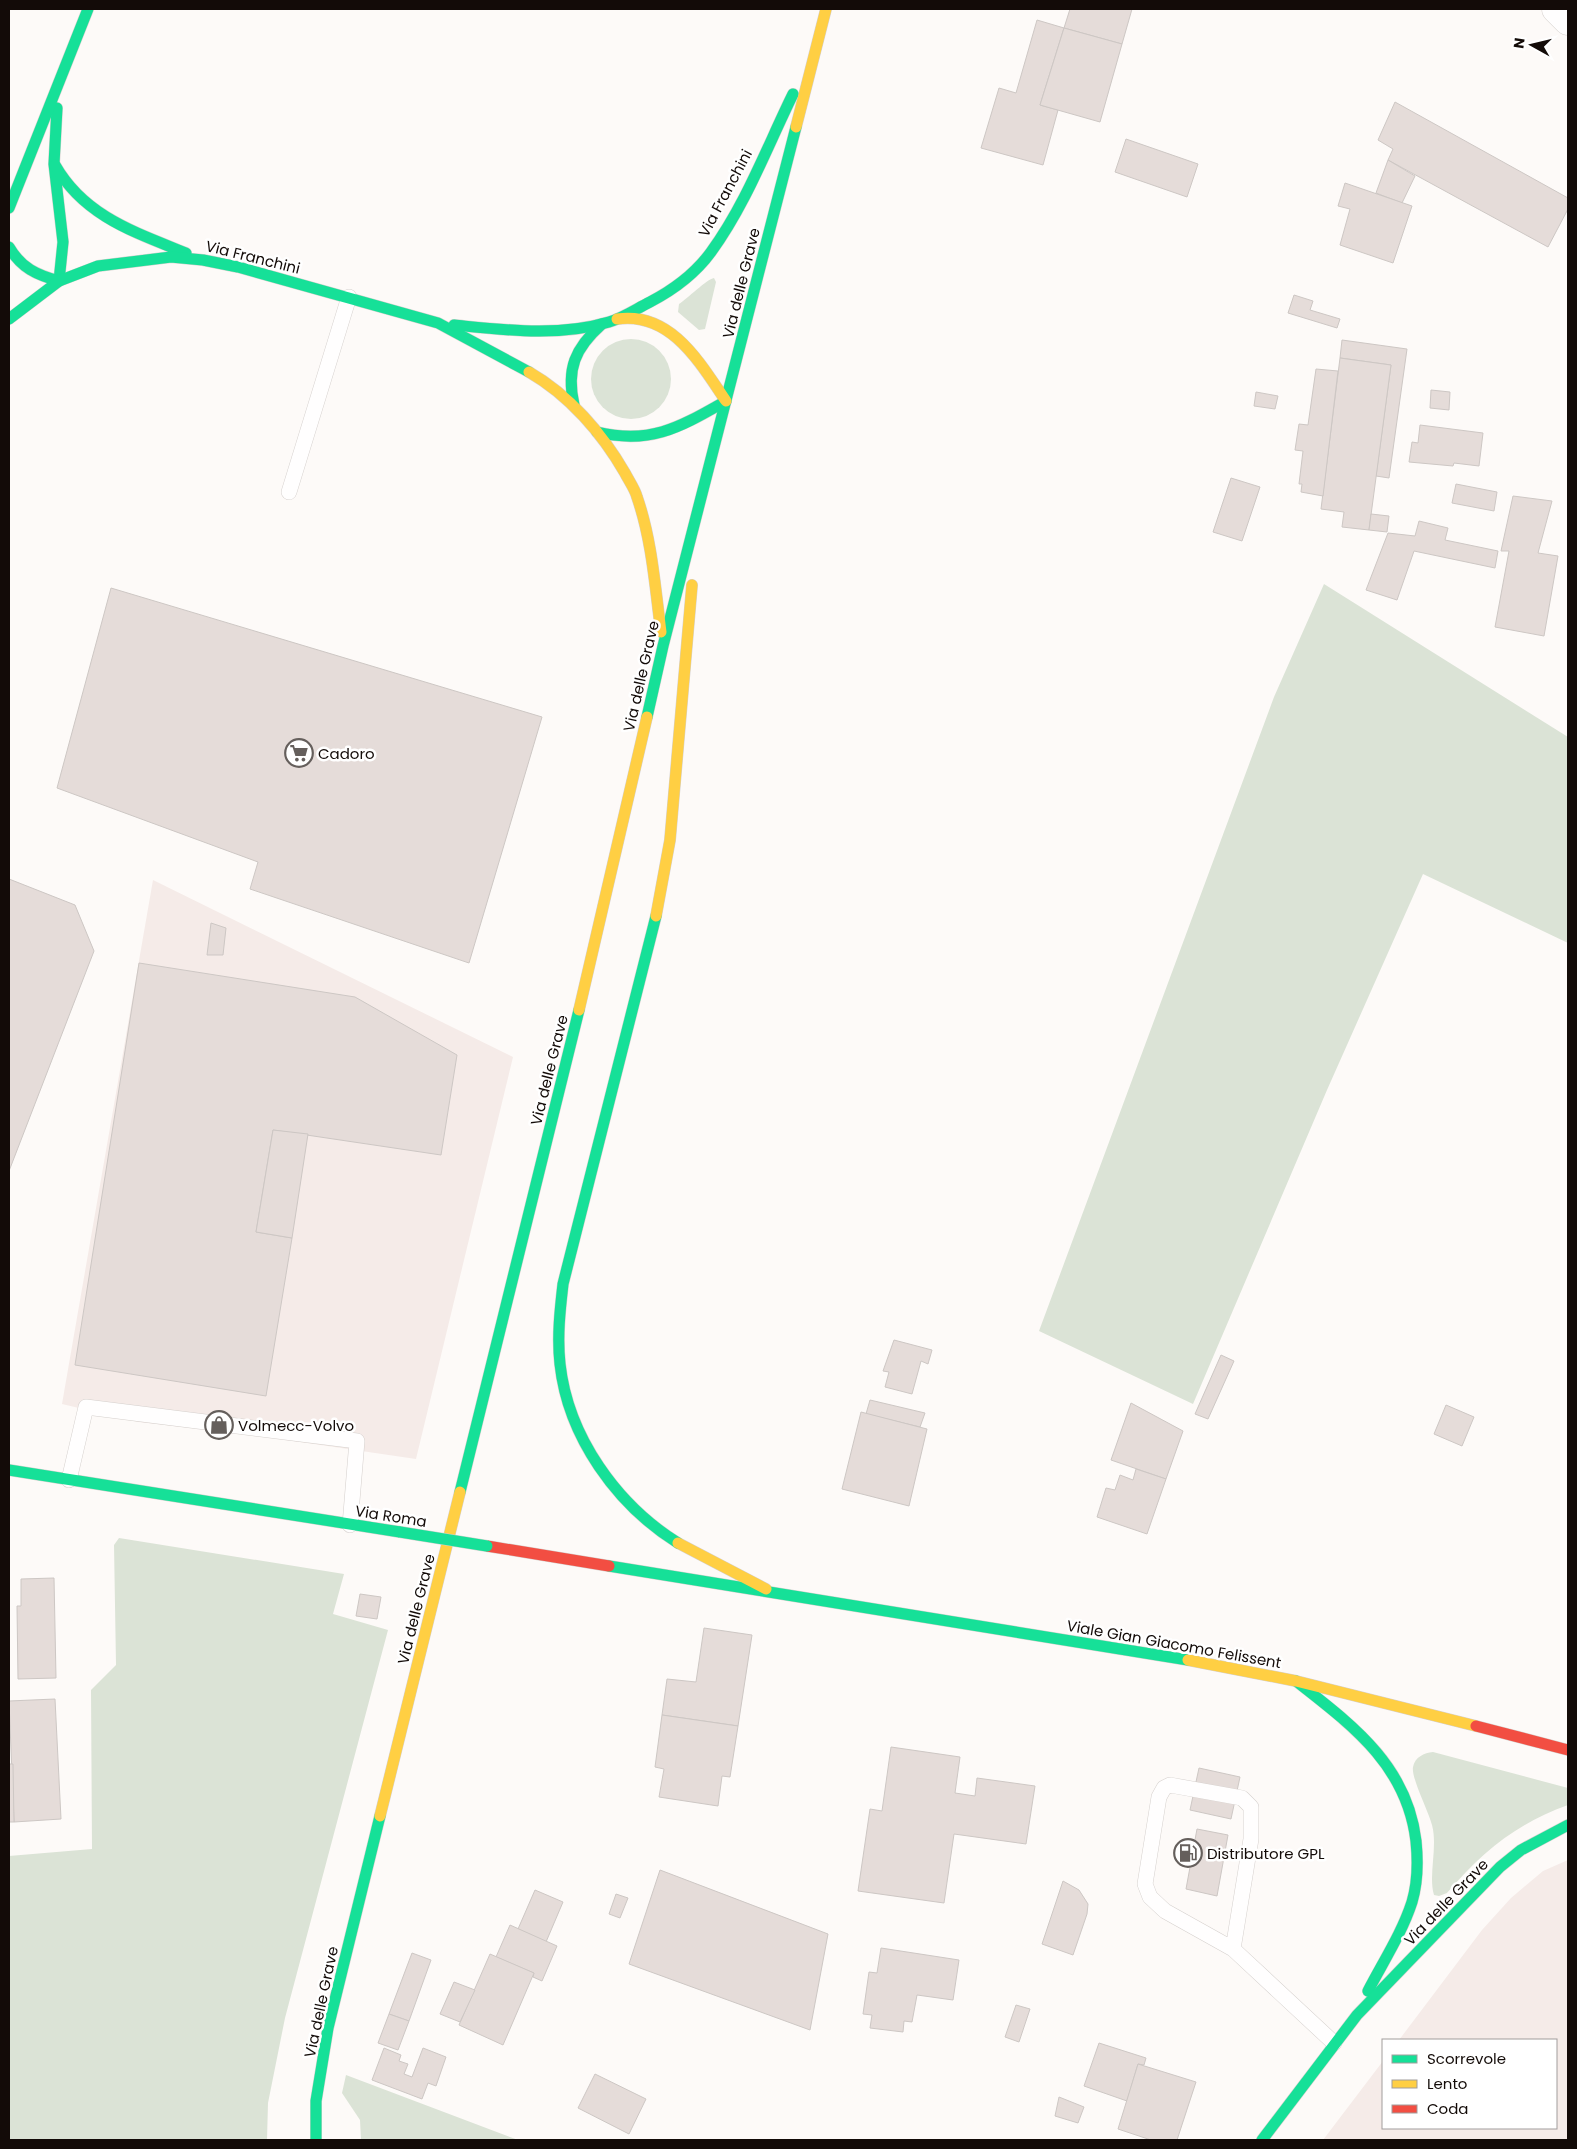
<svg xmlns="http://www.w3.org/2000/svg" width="1577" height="2149" viewBox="0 0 1577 2149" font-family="Poppins,sans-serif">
<rect width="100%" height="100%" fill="#fdfaf8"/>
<g fill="#f5ebe8">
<polygon points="153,880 513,1057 416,1459 253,1435 138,1422 62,1404"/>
<polygon points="1568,1860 1568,2140 1323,2140 1383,2061 1383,2128 1556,2128 1556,2040 1399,2040 1482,1930 1511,1898 1543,1871"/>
</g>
<g fill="#dbe3d6">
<path d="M714,278L716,282L705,329L699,330L678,312L679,304C687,299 707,279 714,278Z"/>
<circle cx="631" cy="379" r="40"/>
<polygon points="1324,584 1568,737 1568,943 1423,874 1327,1090 1193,1404 1039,1331 1274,697"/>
<polygon points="119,1538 344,1574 333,1614 388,1630 285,2018 268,2103 267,2140 9,2140 9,1856 92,1849 91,1690 116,1665 114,1545"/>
<path d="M1433,1752L1568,1788V1805C1516,1824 1483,1851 1447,1893L1439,1896L1434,1895C1428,1875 1438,1847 1432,1825C1429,1812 1411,1778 1413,1767C1415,1757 1424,1753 1433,1752Z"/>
<polygon points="346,2075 518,2140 361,2140 360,2120 342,2093"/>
</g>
<g fill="#e5dcd9" stroke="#cdc7c4">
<polygon points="1070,9 1132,9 1122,44 1064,28"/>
<polygon points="1037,20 1064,28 1040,105 1058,110 1043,165 981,148 999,88 1016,93"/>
<polygon points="1064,28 1122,44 1100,122 1040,105"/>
<polygon points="1395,102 1568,198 1568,209 1548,247 1388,160 1393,149 1378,140"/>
<polygon points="1126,139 1198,164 1187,197 1115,172"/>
<polygon points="1388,160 1415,176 1402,203 1376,193"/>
<polygon points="1345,183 1412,206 1393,263 1340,245 1350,209 1338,206"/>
<polygon points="1294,295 1313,301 1310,310 1340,319 1337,328 1288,313"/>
<polygon points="1342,340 1407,349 1389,478 1376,476 1391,365 1340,358"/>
<polygon points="1340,358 1391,365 1369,530 1342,527 1344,512 1321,509"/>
<polygon points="1316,369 1338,371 1323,496 1301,492 1302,484 1299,484 1303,451 1295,450 1299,424 1308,425"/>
<polygon points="1431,390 1450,392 1449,410 1430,408"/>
<polygon points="1256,392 1278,396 1275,409 1254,406"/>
<polygon points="1420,425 1483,433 1479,466 1454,463 1453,466 1409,462 1412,442 1418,443"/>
<polygon points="1231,478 1260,487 1242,541 1213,532"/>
<polygon points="1456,484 1497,492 1494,511 1452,503"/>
<polygon points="1513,496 1552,501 1538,553 1558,556 1544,636 1495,627 1509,551 1501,551"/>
<polygon points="1371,514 1389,516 1387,532 1369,530"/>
<polygon points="1419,521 1448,528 1445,540 1498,551 1495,568 1414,551 1397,600 1366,590 1388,533 1415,536"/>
<polygon points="111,588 542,717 469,963 250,889 258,862 57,788"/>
<polygon points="9,879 75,905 94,951 9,1171"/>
<polygon points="211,923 226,928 223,955 207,955"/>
<polygon points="139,963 355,997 457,1055 441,1155 273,1130 256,1232 292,1238 266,1396 75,1365"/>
<polygon points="273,1130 308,1134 292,1238 256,1232"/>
<polygon points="894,1340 932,1350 928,1364 921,1361 912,1394 885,1387 889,1372 883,1371"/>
<polygon points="1221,1355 1234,1361 1208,1419 1195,1414"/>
<polygon points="870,1400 925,1413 920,1427 866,1414"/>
<polygon points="1131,1403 1183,1431 1166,1479 1111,1460"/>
<polygon points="1446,1405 1474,1417 1462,1446 1434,1434"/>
<polygon points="861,1412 927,1429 909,1506 842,1489"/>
<polygon points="1136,1469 1166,1479 1147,1534 1097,1517 1106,1488 1115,1490 1120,1475 1133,1480"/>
<polygon points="54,1578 56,1678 18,1679 17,1606 21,1606 21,1579"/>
<polygon points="360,1594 381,1597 377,1619 356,1616"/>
<polygon points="704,1628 752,1635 738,1726 662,1715 667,1679 696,1682"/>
<polygon points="55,1699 61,1819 14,1822 9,1701"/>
<polygon points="662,1715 738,1726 730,1777 722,1776 718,1806 659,1797 664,1769 655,1767"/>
<polygon points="891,1747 960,1757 955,1793 975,1796 977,1778 1035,1786 1026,1844 954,1834 944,1903 858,1891 870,1809 882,1811"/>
<polygon points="9,1764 13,1764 14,1822 9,1822"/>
<polygon points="1199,1768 1240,1777 1231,1819 1190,1810"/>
<polygon points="1197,1829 1228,1835 1217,1896 1186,1889"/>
<polygon points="660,1870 828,1934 810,2030 629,1964"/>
<polygon points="1063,1881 1079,1890 1088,1904 1087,1914 1073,1955 1042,1944"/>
<polygon points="535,1890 563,1902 546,1942 518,1929"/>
<polygon points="616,1894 628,1898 620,1918 609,1914"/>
<polygon points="510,1925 557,1946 542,1981 533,1977 534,1973 496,1957"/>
<polygon points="881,1948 959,1960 953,2000 917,1995 912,2022 904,2021 903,2032 870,2028 872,2015 863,2014 869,1972 877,1973"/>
<polygon points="412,1953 431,1960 409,2021 389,2014"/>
<polygon points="490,1954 534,1973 503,2045 459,2025"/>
<polygon points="454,1982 475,1990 460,2022 440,2014"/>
<polygon points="1016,2005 1030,2009 1019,2042 1005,2037"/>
<polygon points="389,2014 409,2021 398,2050 378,2043"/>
<polygon points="1099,2043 1146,2058 1144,2065 1138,2064 1127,2101 1084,2086"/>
<polygon points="384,2048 401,2055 399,2061 408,2064 404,2074 412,2077 423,2048 446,2057 436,2086 428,2083 422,2099 372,2080"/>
<polygon points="1138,2064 1196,2082 1177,2140 1151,2140 1118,2129"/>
<polygon points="595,2074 646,2099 629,2134 578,2108"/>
<polygon points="1059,2097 1084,2107 1078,2123 1055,2116"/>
</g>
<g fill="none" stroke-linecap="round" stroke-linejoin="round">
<defs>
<g id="lane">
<polyline points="289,492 349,297"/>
<polyline points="69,1480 86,1407 357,1441 350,1525"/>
<polyline points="1233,1949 1251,1839 1251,1807 1242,1798 1170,1785 1164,1788 1159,1797 1145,1884 1150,1897 1165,1911 1233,1949 1334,2043"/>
</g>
<polyline id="street" points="1556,9 1568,21"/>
<g id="fast">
<polyline points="57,108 54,164 63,242 59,281"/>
<path d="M55,165C84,216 134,232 186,253"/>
<polyline points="9,208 88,9"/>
<path d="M9,247C21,268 37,275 59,281"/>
<polyline points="9,319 59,281 98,266 171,257 203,260 238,267 438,323 529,372"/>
<path d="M454,325C505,330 559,337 609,322C623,318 636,309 650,302C673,290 695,274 711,252C746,204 767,147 793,94"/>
<path d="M574,405C566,369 575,348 602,324"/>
<path d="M597,432C651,445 680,427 726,401"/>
<polyline points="647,717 663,646 796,127"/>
<path d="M656,916L563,1284C560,1310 557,1337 560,1364C568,1437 617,1505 678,1543"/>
<polyline points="9,1470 400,1532"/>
<polyline points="460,1492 579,1010"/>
<polyline points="609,1566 1188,1660"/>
<path d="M1296,1681C1352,1725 1407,1765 1416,1841C1418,1861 1418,1882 1412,1902C1402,1933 1383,1962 1368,1991"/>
<polyline points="316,2140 316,2101 328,2028 380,1816"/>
<polyline points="1262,2140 1357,2015 1500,1867 1521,1850 1568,1825"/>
</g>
<g id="slow">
<polyline points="796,127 826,9"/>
<path d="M617,319C671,311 700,363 726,401"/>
<path d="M529,372C569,395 602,433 625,473C629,481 635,489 637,497C652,540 655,587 661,632"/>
<polyline points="656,916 670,840 692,585"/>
<polyline points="579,1010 647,717"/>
<polyline points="678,1543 766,1589"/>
<polyline points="1188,1660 1296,1681 1476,1726"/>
<polyline points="380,1816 460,1492"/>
</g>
<g id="jam">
<polyline points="487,1546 609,1566"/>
<polyline points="1476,1726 1568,1750"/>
</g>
</defs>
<use href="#lane" stroke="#d5d0cd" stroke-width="16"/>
<use href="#street" stroke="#d5d0cd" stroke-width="29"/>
<use href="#fast" stroke="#d5d0cd" stroke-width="12"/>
<use href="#slow" stroke="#d5d0cd" stroke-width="12"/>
<use href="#jam" stroke="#d5d0cd" stroke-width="12"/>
<use href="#lane" stroke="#fffefe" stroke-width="15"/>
<use href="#street" stroke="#fffefe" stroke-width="28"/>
<use href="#fast" stroke="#16e098" stroke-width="11"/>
<use href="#slow" stroke="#ffcf43" stroke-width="11"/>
<use href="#jam" stroke="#f24e42" stroke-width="11"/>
<defs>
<polyline id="fast-bridge" points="400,1532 487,1546"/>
</defs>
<use href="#fast-bridge" stroke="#d5d0cd" stroke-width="12" stroke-linecap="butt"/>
<use href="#fast-bridge" stroke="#16e098" stroke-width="11"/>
</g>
<defs>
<symbol id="supermarket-ring" viewBox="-11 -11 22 22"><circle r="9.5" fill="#fff" stroke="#655f5c" stroke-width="1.5"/><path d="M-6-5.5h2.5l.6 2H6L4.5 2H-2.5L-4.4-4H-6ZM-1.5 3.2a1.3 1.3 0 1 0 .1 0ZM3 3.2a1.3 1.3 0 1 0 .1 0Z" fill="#655f5c"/></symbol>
<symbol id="shop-ring" viewBox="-11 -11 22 22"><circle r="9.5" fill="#fff" stroke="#655f5c" stroke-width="1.5"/><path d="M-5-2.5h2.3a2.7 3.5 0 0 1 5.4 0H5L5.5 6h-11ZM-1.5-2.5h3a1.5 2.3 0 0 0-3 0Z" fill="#655f5c"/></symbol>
<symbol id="fuel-ring" viewBox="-11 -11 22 22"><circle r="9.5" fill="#fff" stroke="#655f5c" stroke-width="1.5"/><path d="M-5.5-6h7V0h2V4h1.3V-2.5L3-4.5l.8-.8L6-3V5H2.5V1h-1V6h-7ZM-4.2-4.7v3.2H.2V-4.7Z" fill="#655f5c"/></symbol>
</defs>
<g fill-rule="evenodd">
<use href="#supermarket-ring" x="283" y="737" width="32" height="32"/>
<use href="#shop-ring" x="203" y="1409" width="32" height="32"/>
<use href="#fuel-ring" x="1172" y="1837" width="32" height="32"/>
</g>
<g text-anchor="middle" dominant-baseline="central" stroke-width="5" stroke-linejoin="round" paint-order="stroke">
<g font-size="15" fill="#130b08" stroke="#fff">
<text transform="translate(725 193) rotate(-62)">Via Franchini</text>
<text transform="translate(253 257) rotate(14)">Via Franchini</text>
<text transform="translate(741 283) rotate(-76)">Via delle Grave</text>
<text transform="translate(641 676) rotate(-77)">Via delle Grave</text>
<text transform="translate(549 1070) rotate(-76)">Via delle Grave</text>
<text transform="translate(391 1516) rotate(9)">Via Roma</text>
<text transform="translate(416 1609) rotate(-76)">Via delle Grave</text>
<text transform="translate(1174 1644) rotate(10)">Viale Gian Giacomo Felissent</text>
<text transform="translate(1446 1902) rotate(-46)">Via delle Grave</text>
<text transform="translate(321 2002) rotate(-78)">Via delle Grave</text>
</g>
<g font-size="15" fill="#130b08" stroke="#fff" text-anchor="start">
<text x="318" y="753">Cadoro</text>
<text x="238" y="1425">Volmecc-Volvo</text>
<text x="1207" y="1853">Distributore GPL</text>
</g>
</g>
<rect width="1577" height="2149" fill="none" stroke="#130b08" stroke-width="20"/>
<rect x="1382" y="2039" width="175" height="90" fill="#ffffff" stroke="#a19d9c"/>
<rect x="1392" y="2055" width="25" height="8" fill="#16e098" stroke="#a19d9c"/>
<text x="1427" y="2064" font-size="15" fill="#130b08">Scorrevole</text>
<rect x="1392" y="2080" width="25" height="8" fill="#ffcf43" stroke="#a19d9c"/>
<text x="1427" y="2089" font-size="15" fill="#130b08">Lento</text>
<rect x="1392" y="2105" width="25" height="8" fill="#f24e42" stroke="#a19d9c"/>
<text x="1427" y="2114" font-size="15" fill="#130b08">Coda</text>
<g transform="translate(1532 45) rotate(278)" stroke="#ffffff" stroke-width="4" paint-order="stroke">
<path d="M0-4L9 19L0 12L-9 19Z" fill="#130b08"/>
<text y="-8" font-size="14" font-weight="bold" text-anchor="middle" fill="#130b08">N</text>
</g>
</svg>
